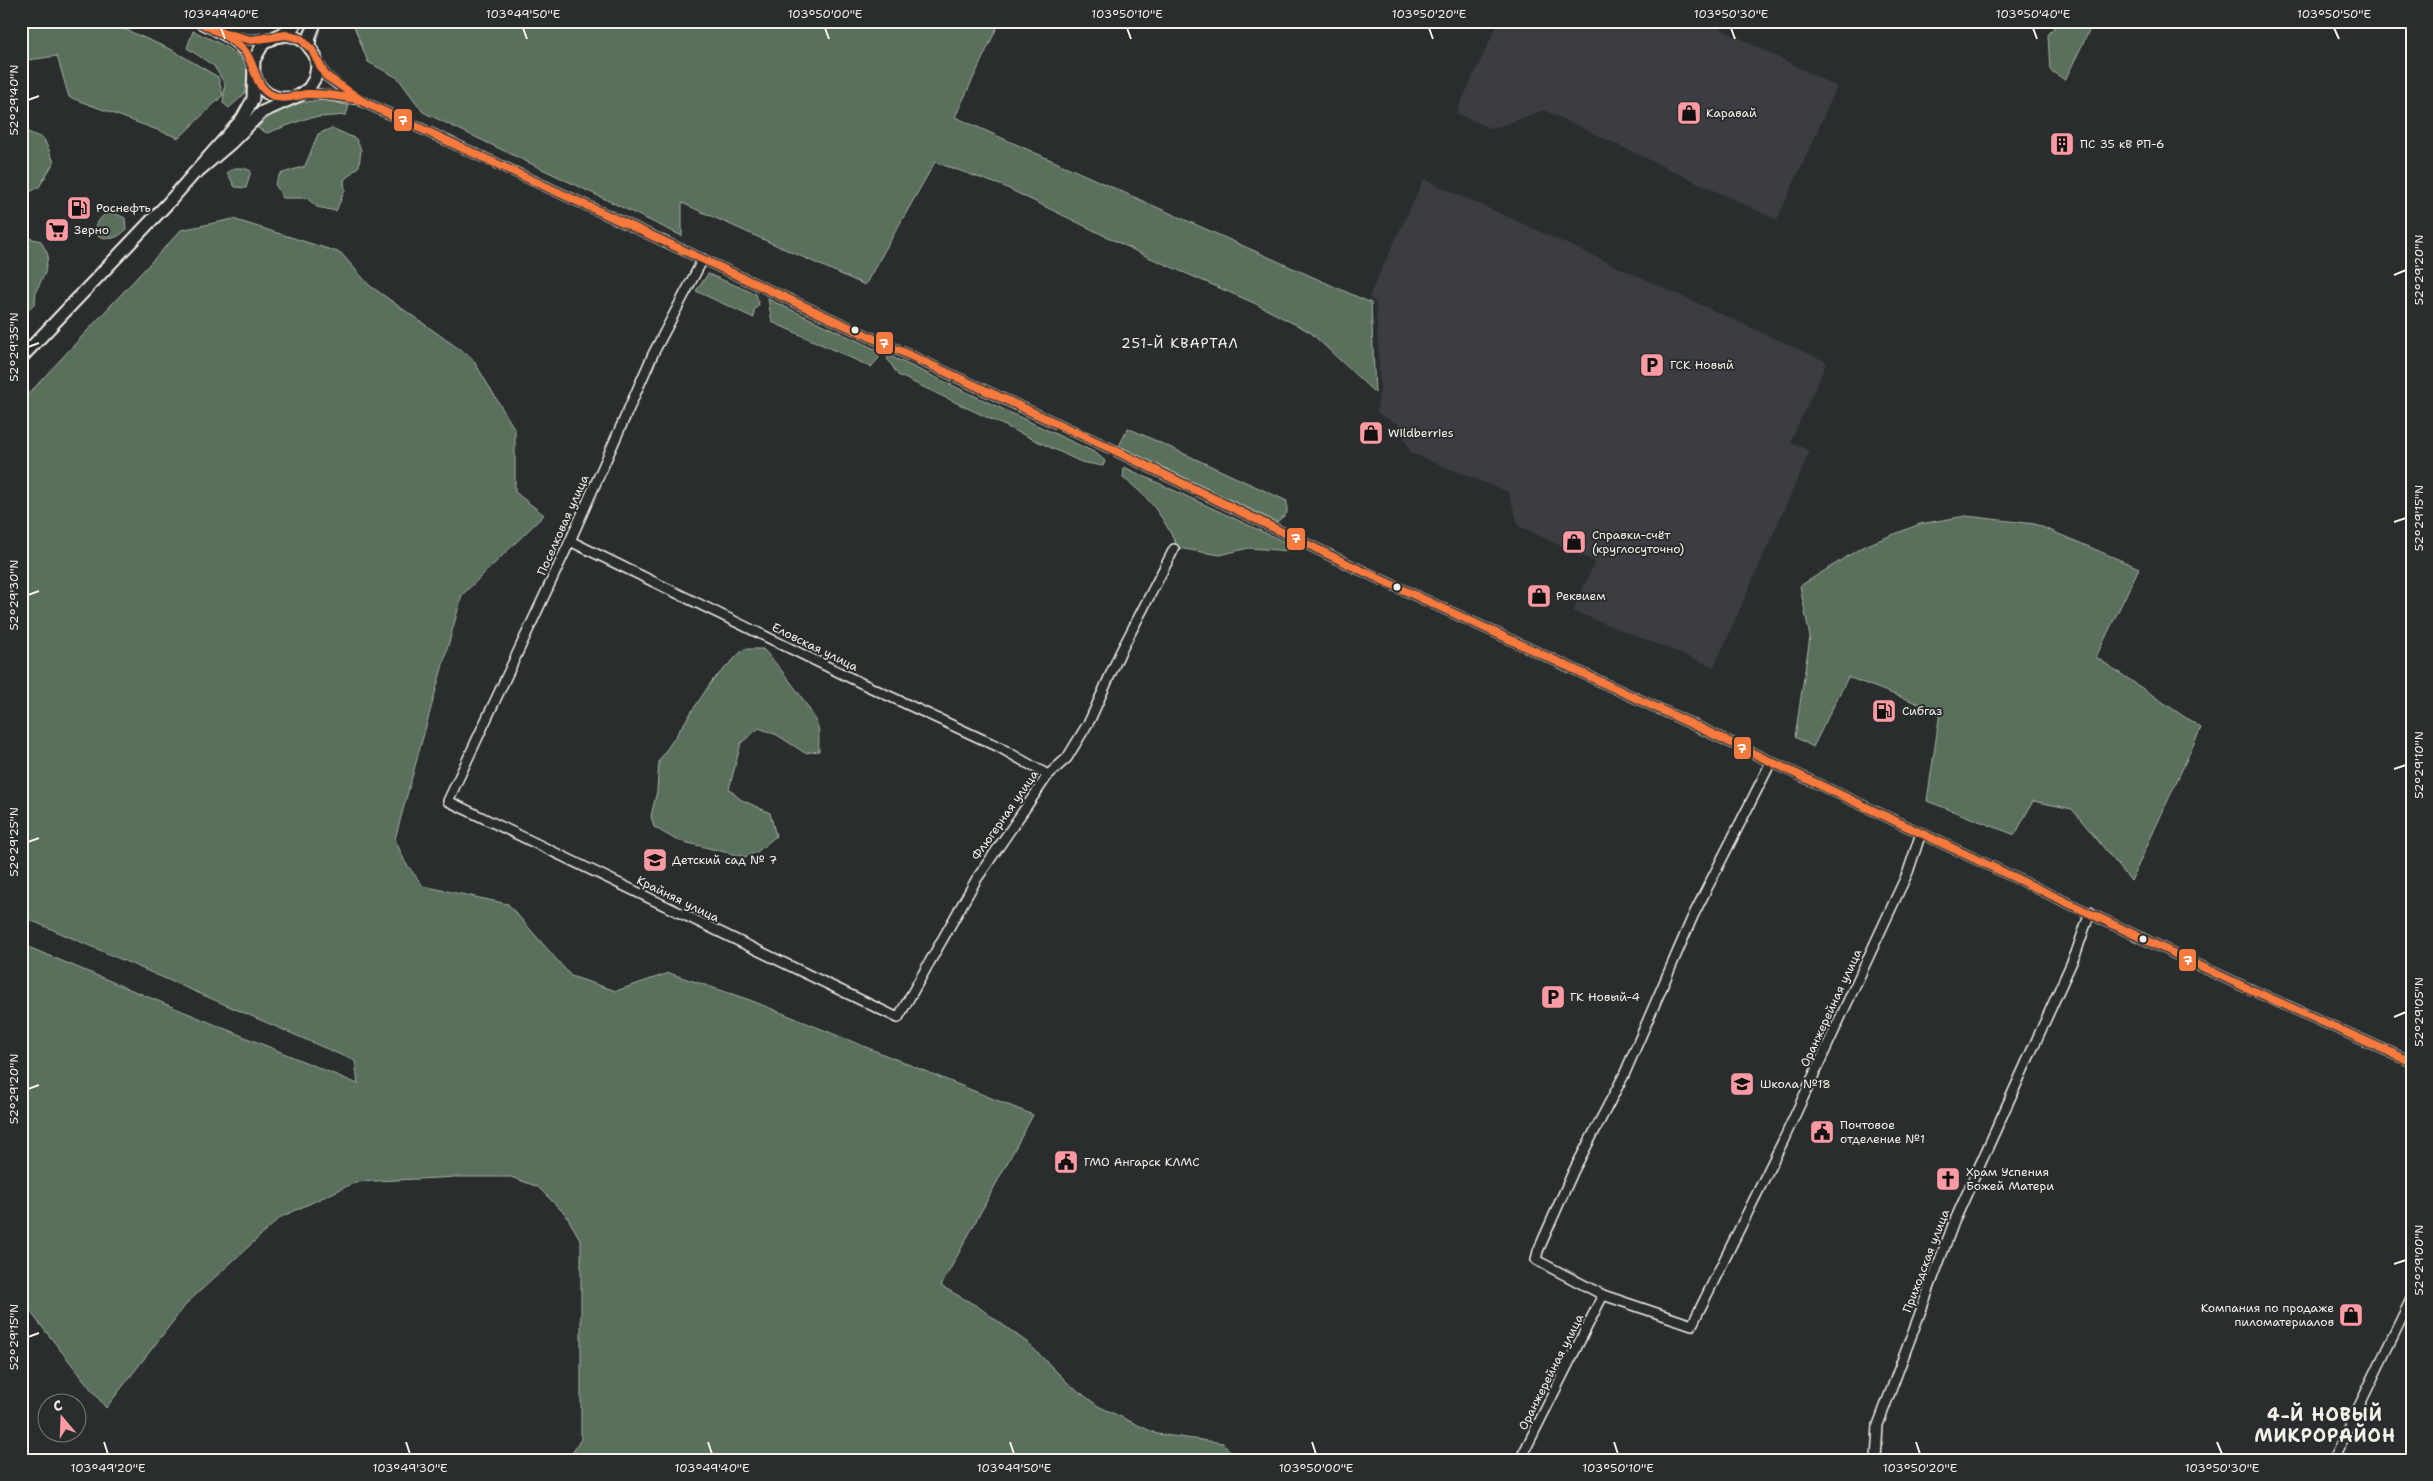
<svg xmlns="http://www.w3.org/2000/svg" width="2433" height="1481" viewBox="0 0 2433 1481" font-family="'Shantell Sans',sans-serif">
<rect width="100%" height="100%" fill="#2a2d2e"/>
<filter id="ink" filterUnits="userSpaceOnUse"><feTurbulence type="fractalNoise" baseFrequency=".02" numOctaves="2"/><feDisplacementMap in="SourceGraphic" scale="10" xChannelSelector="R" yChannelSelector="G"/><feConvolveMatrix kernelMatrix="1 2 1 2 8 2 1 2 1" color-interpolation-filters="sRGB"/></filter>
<g filter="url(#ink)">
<g fill="#3a3d43">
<polygon points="1499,21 1705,21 1837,87 1777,220 1544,110 1492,129 1456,113"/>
<polygon points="1424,179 1827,362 1790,442 1810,451 1714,667 1573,611 1595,562 1519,526 1508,492 1411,453 1398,424 1377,413 1380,388 1376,304 1369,296"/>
</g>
<g fill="#596f5b" stroke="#a6b0a2">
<polygon points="21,21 106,21 172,50 218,77 223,95 179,138 69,97 57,56 21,61"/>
<polygon points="352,21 1000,21 955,117 1371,303 1375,393 1310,332 1254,303 1146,256 1003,186 935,162 865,285 682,203 682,236 423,112 398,78 368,62"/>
<polygon points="2059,21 2094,21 2065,80 2050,70 2048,35"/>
<path d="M193,31C216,42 261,57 246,91C243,97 234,103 229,108L223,103L225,84L214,66L187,48Z"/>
<path d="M328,100L349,106L346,115L308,118L267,133L257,128C278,106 299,101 328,100Z"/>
<polygon points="332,128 356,139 361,150 359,166 344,180 345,190 336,211 317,207 307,198 283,198 275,184 280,174 305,166 318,134"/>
<polygon points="21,129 44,139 54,162 39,187 21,197"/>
<polygon points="235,168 244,168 251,171 246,188 235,187 227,172"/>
<path d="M106,213H114L125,218L126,230C116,239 110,241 97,235C93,225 99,220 106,213Z"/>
<polygon points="233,219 341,253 369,285 472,358 515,430 515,492 544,515 462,595 395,839 405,862 423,886 508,904 571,976 616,991 669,973 750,1000 1033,1115 941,1286 977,1306 1028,1343 1069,1384 1098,1406 1157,1434 1223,1443 1240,1460 568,1460 581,1439 581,1241 566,1215 538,1187 511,1177 457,1177 356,1182 281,1217 188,1302 106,1408 21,1300 21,944 358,1084 355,1061 21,916 21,402 181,230"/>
<polygon points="21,236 41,241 48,255 45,273 36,291 35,303 21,318"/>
<polygon points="708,274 756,294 759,305 754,310 754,318 696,291"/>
<polygon points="768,299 877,350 879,358 871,367 772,322"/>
<polygon points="890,356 1096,453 1105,461 1103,466 1081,462 898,375 887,358"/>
<polygon points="1128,428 1287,501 1287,513 1277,522 1119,446"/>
<path d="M1124,467L1291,545L1292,551L1248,548L1220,555L1178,548C1164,518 1150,497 1123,478Z"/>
<polygon points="1966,516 2035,524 2139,568 2096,657 2201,728 2131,881 2072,809 2033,801 2015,835 1927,801 1940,712 1848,677 1813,747 1795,737 1810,637 1800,586 1864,546 1920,524"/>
<path d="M744,649H763C779,666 811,706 818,727C820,734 818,744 819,751L805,753L777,735L759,728L741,743L729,789L740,799L770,813L776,836L757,852L745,857L676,840L654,827L651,816L657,791L659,761L712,681Z"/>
</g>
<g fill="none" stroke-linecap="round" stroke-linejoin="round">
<defs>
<g id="street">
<path d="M196,21C218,32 242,42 253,65"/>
<polyline points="226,34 251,40 272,37"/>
<polyline points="317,60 325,75 357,99 1114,450 1352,566 1698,727 2234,982 2412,1062"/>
<polyline points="301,95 310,93 355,99"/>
<polyline points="703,259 654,352 570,541 448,801 898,1018 976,880 1048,775 1067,758 1090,720 1120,653 1174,549"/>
<polyline points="570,541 861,683 999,747 1048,775"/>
<polyline points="1771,762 1693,916 1624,1075 1573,1172 1538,1251 1536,1260 1603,1295 1692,1325 1783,1141 1908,872 1921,833"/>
<polyline points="1520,1460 1603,1295"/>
<polyline points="1876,1460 1878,1425 1954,1222 2076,953 2090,912"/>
<polyline points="2333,1460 2412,1297"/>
</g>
<g id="secondary">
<polyline points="279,35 293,27 297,21"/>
<polyline points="309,46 310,36 316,21"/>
<path d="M255,76C259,91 273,100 288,98"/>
<polyline points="21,358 169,202 242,119 253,99 254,60 263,44 275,37 286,35 296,37 305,42 315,55 317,66 315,78 309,88 300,95 262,112 231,143 197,172"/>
</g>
</defs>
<use href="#street" stroke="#f4f1e8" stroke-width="12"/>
<use href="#secondary" stroke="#f4f1e8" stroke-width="15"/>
<use href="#street" stroke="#2a2d2e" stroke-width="9"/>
<use href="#secondary" stroke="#2a2d2e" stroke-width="11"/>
<defs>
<g id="bus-1">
<path d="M197,21C212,29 230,36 243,49C257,64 253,91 277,97C287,100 297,95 307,94C324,93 341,97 357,99L1114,450L1352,566L1698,727L2234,982L2412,1062"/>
<polyline points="214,30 251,40 286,35 301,39 312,50 325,75 364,102"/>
</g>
</defs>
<use href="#bus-1" stroke="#2a2d2e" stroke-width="11"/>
<use href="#bus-1" stroke="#f6793e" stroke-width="8"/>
</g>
</g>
<path fill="none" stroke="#f4f1e8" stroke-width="2" d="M221,28L225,39M523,28L527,39M825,28L829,39M1127,28L1131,39M1429,28L1433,39M1731,28L1735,39M2033,28L2037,39M2334,28L2339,39M28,100L39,96M2394,275L2406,270M28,347L39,343M2394,522L2406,518M28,595L39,591M2394,769L2406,765M28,842L39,838M2394,1017L2406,1012M28,1089L39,1085M2394,1264L2406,1260M28,1337L39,1333M104,1442L108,1454M406,1442L410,1454M708,1442L712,1454M1010,1442L1014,1454M1312,1442L1316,1454M1614,1442L1618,1454M1916,1442L1920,1454M2217,1442L2222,1454"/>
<defs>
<symbol id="shop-square" viewBox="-11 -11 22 22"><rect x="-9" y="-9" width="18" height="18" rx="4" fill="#ff9aa2" stroke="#2a2d2e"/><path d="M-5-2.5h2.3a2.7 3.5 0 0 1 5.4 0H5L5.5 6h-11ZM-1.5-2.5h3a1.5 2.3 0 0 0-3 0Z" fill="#111"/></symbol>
<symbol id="building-square" viewBox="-11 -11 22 22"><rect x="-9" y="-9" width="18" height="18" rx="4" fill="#ff9aa2" stroke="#2a2d2e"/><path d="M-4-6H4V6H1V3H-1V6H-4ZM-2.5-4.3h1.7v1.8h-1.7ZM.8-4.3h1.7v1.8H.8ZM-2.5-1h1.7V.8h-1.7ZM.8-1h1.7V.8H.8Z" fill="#111"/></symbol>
<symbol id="fuel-square" viewBox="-11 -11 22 22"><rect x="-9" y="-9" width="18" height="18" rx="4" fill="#ff9aa2" stroke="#2a2d2e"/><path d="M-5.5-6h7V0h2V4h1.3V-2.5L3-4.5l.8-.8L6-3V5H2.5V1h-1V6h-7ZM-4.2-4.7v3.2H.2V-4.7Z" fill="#111"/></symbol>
<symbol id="supermarket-square" viewBox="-11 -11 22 22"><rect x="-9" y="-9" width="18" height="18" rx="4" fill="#ff9aa2" stroke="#2a2d2e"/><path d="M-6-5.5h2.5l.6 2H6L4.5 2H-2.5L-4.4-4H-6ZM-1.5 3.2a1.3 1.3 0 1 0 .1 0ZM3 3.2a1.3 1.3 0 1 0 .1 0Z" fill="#111"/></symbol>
<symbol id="parking-square" viewBox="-11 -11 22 22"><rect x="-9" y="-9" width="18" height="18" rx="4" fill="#ff9aa2" stroke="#2a2d2e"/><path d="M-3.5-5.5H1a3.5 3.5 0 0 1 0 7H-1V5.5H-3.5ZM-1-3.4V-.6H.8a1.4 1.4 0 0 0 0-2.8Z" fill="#111"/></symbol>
<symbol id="school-square" viewBox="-11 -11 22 22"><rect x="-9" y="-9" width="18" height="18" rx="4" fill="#ff9aa2" stroke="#2a2d2e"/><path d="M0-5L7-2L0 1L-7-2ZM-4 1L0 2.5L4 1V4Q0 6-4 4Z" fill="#111"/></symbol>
<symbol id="civic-square" viewBox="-11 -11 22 22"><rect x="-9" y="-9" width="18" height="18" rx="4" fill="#ff9aa2" stroke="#2a2d2e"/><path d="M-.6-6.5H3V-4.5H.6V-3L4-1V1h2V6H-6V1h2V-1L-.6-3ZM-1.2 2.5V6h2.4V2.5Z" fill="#111"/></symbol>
<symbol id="church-square" viewBox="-11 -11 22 22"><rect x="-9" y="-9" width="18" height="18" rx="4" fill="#ff9aa2" stroke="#2a2d2e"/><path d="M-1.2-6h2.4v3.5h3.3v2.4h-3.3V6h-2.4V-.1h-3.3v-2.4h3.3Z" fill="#111"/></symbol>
</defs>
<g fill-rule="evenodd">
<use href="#shop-square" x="1675" y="99" width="28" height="28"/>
<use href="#building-square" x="2048" y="130" width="28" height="28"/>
<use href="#fuel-square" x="65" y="194" width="28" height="28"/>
<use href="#supermarket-square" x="43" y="216" width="28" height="28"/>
<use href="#parking-square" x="1638" y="351" width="28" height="28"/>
<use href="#shop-square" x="1357" y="419" width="28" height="28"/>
<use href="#shop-square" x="1560" y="528" width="28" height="28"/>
<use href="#shop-square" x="1525" y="582" width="28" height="28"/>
<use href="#fuel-square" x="1870" y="697" width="28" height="28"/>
<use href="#school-square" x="641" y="846" width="28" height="28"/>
<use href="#parking-square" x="1539" y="983" width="28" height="28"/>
<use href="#school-square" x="1728" y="1070" width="28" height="28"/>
<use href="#civic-square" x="1808" y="1118" width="28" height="28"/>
<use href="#civic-square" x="1052" y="1148" width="28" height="28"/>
<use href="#church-square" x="1934" y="1165" width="28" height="28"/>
<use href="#shop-square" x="2337" y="1301" width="28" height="28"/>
</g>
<g fill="#f4f1e8" stroke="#2a2d2e" stroke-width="2">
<circle cx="855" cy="330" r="4.5"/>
<circle cx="1397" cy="587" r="4.5"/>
<circle cx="2143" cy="939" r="4.5"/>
</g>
<g text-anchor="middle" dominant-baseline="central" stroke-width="4" stroke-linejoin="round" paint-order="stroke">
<g font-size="12" fill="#f4f1e8" stroke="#2a2d2e" text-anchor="start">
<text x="1706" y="113">Каравай</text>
<text x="2080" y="144">ПС 35 кВ РП-6</text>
<text x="96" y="208">Роснефть</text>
<text x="74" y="230">Зерно</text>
<text x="1670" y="365">ГСК Новый</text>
<text x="1388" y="433">Wildberries</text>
<text x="1592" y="535">Справки-счёт<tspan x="1592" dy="14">(круглосуточно)</tspan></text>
<text x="1556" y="596">Реквием</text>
<text x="1902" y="711">Сибгаз</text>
<text x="672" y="860">Детский сад № 7</text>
<text x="1570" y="997">ГК Новый-4</text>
<text x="1760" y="1084">Школа №18</text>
<text x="1840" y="1125">Почтовое<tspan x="1840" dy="14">отделение №1</tspan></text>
<text x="1084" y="1162">ГМО Ангарск КЛМС</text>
<text x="1966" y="1172">Храм Успения<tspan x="1966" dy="14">Божей Матери</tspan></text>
<text x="2334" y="1308" text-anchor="end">Компания по продаже<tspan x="2334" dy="14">пиломатериалов</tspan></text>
</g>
<g font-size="12" fill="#f4f1e8" stroke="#2a2d2e">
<text transform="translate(563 525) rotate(-66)">Поселковая улица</text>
<text transform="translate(815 647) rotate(26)">Еловская улица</text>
<text transform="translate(1005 815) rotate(-55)">Флюгерная улица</text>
<text transform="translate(678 899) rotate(26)">Крайняя улица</text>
<text transform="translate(1831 1008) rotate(-65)">Оранжерейная улица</text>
<text transform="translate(1926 1261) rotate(-69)">Приходская улица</text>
<text transform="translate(1551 1372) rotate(-63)">Оранжерейная улица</text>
</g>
<g font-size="14" letter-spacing="1" fill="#f4f1e8" stroke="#2a2d2e">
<text x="1180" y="343">251-Й КВАРТАЛ</text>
</g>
<g font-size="18" font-weight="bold" letter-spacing="1" fill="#f4f1e8" stroke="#2a2d2e">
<text x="2325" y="1415">4-Й НОВЫЙ<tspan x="2325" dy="21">МИКРОРАЙОН</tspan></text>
</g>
</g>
<g stroke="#2a2d2e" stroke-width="2">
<rect x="393" y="108" width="20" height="24" rx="5" fill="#f6793e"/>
<rect x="875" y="331" width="19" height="24" rx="5" fill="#f6793e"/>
<rect x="1286" y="527" width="20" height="24" rx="5" fill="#f6793e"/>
<rect x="1733" y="736" width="19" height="24" rx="5" fill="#f6793e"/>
<rect x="2178" y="948" width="19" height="24" rx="5" fill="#f6793e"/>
</g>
<g font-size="14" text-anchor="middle" font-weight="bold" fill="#fff">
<text x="403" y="125">7</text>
<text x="884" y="348">7</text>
<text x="1296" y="543">7</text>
<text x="1742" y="753">7</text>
<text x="2188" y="965">7</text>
</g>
<rect width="2433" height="1481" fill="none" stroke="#2a2d2e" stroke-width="55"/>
<g transform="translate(62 1418) rotate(341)"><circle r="24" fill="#2a2d2e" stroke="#7b7b78"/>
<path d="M0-4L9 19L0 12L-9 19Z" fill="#ff9aa2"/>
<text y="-8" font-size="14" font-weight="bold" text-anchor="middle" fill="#f4f1e8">С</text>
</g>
<rect x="28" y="28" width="2378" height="1426" fill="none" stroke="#f4f1e8" stroke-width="2"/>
<g font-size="12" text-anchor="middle" fill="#f4f1e8">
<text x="221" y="18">103°49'40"E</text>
<text x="523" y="18">103°49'50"E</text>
<text x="825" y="18">103°50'00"E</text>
<text x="1127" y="18">103°50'10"E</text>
<text x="1429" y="18">103°50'20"E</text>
<text x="1731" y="18">103°50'30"E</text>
<text x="2033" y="18">103°50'40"E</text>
<text x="2334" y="18">103°50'50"E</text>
<text transform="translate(14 100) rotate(-90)" y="4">52°29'40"N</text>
<text transform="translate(2419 270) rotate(-90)" y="4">52°29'20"N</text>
<text transform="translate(14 347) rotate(-90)" y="4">52°29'35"N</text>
<text transform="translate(2419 518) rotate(-90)" y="4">52°29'15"N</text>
<text transform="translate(14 595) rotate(-90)" y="4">52°29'30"N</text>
<text transform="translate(2419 765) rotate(-90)" y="4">52°29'10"N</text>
<text transform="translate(14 842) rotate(-90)" y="4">52°29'25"N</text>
<text transform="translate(2419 1012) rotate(-90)" y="4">52°29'05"N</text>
<text transform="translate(14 1089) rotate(-90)" y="4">52°29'20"N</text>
<text transform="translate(2419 1260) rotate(-90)" y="4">52°29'00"N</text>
<text transform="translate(14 1337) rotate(-90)" y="4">52°29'15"N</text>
<text x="108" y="1472">103°49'20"E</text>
<text x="410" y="1472">103°49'30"E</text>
<text x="712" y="1472">103°49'40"E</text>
<text x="1014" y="1472">103°49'50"E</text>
<text x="1316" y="1472">103°50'00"E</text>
<text x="1618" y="1472">103°50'10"E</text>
<text x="1920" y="1472">103°50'20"E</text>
<text x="2222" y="1472">103°50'30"E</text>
</g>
</svg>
